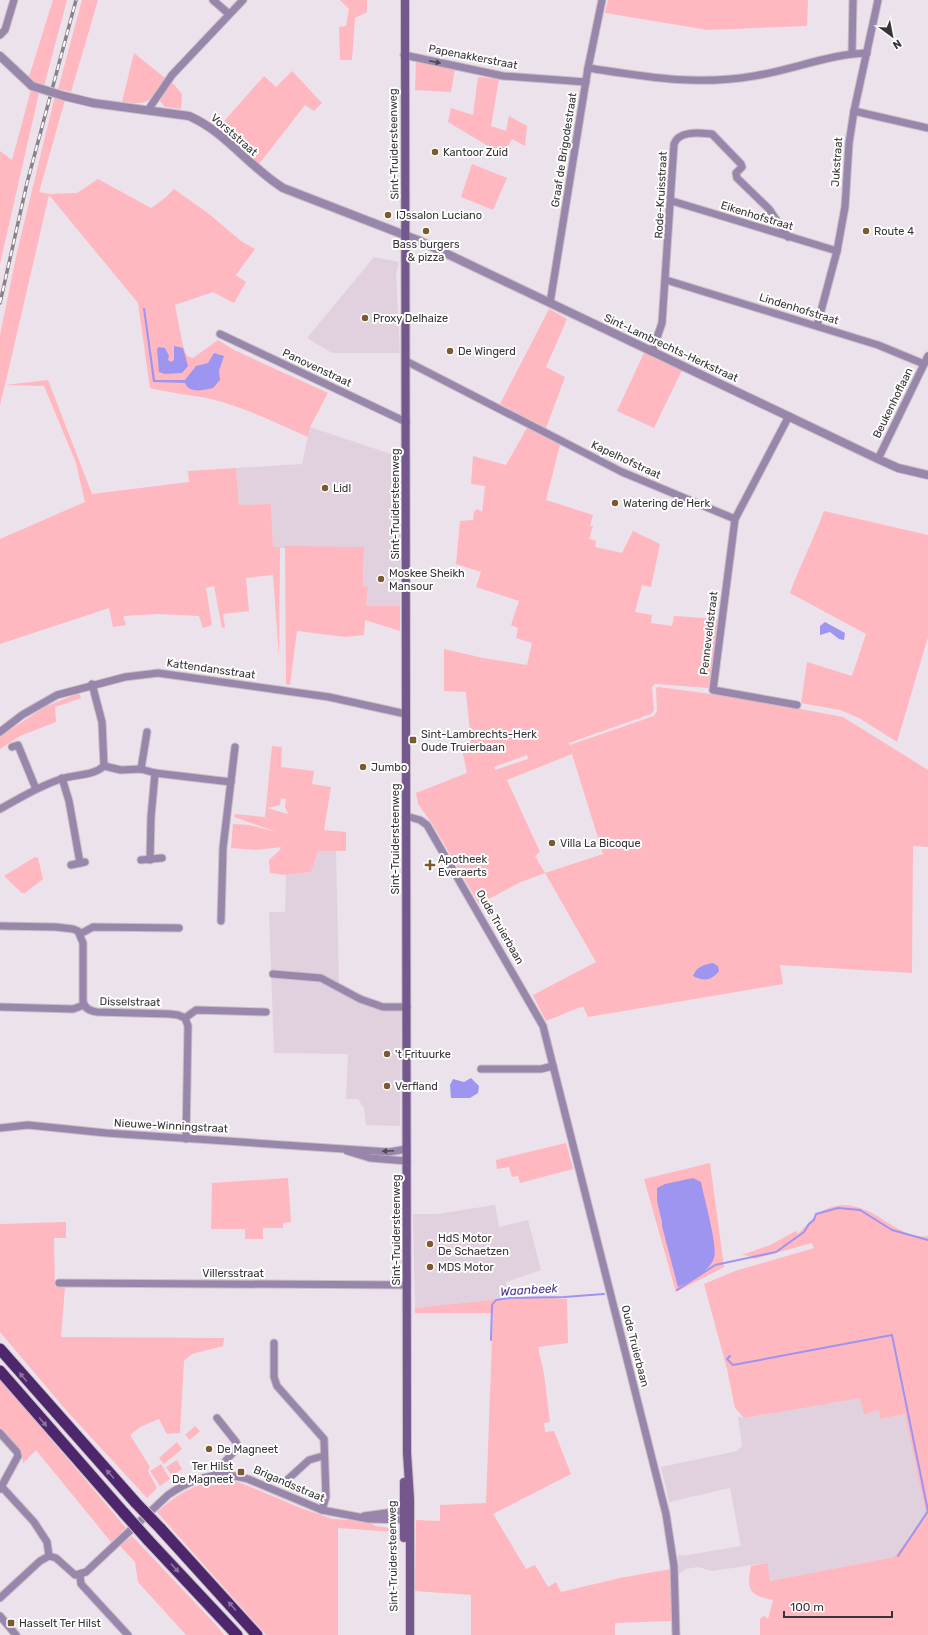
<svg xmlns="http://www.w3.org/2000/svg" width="928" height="1635" viewBox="0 0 928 1635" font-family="Rubik,sans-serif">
<rect width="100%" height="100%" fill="#ece2eb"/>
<g fill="#e1d1df">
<polygon points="374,257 399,262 396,274 400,353 332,353 307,338"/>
<polygon points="310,427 400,457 400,606 366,606 368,588 363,586 364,547 273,548 271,504 239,505 236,468 302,464"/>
<polygon points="318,851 336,851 339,984 380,1003 391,1005 401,1002 400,1126 366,1125 364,1108 358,1099 346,1099 348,1054 274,1053 269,912 285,912 286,875 311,872"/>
<polygon points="495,1205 499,1227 528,1220 541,1270 506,1282 509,1298 415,1308 413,1214 437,1214"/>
<polygon points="861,1397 879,1410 880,1419 905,1414 916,1461 926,1514 894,1557 770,1581 766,1563 712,1571 698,1567 686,1569 679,1574 678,1554 682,1556 741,1546 730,1488 669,1502 661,1467 737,1451 742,1446 738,1417 744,1418"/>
</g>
<g fill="#ffb7c0" fill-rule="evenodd">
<polygon points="53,0 67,0 44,86 33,82 29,77"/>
<polygon points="82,0 98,0 71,92 58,89"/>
<polygon points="340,0 367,0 367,12 355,18 352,60 340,60 339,27 346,26 349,9"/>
<polygon points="608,0 808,0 807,26 708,30 605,13"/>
<path d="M134,53L165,78C147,102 154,105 122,102Z"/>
<polygon points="416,61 455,69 451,92 415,90"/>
<polygon points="292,71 322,103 314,111 305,105 259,164 219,127 264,76 276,87"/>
<polygon points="478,77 499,79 491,126 506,131 509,116 527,126 525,146 512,139 503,155 448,122 451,108 473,115"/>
<polygon points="171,81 182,94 181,109 165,107 160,101"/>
<polygon points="31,90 39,93 0,264 0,151 12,160"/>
<path d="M55,96L65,100L39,192L49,194L77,193L98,179L151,208L165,198L174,189L209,214L241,241L255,249L236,275L246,282L234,303L213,292L175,305L183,346L187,356L193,358L218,340L234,350L328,393L310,427L308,437C276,423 244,407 211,399C191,395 170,393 150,388L138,303L49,195L5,385L48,380L92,494L189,482L188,471L236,468L239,505L271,504L273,547H280L279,657L273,575L246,578L249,611L223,614L225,627L222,628L214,586L206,588L212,625L203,628L199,616L159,614L123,616L126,625L113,627L109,608L0,644V539L85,502L76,463L44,386L5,385L0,405V335L17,252Z"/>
<polygon points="472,164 507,178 493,210 461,197"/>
<polygon points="549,309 567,319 546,367 565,377 546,428 500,404"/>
<polygon points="644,353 682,370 654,428 617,411"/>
<path d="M528,426L560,445L546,500L593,515L590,526H593L589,539L596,541L595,547L622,553L633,531L660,544L651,587L642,585L635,612L652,615L651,623L672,626L674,616L718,619L709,688L655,684L652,687L654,710L651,714L569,743L570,745L654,716L657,711L656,688L658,687L742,698L843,717L928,770V847L913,846L912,973L780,965L783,984L588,1017L583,1006L546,1021L533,995L596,962L545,873L521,882L479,904L433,825L418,804L416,793L467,773L461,745L471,742L466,692L444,691V649L483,658L527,665L532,643L516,638L518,628L511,625L519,601L476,587L481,572L456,564L460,521L473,520L474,512L477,509L482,512L485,486L471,484L473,456L506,465ZM572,754L603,854L545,873L535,856L540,852L507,780ZM527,755L528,759L495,770L494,767Z"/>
<path d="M824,511L928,535V637L897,742L859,718L840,710L801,703L807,662L852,676L866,634L790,593C800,565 814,539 824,511Z"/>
<polygon points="285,546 364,547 363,586 368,587 366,606 400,606 400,631 365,620 364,635 345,637 297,631 290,685 286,684"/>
<polygon points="79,693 81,698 55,707 56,722 20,736 0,749 0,737 4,734 45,707"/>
<path d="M272,746L282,747L281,767L314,771L312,784L331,787L324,830L346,832V851H318L311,872L286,875L270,873L269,860L279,851L281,847L256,850L231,848L233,824L249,825L277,832L234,817L235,814L265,817ZM281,798L286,799L285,807L288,814L267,808L280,805Z"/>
<polygon points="35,857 38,858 43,879 25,893 22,893 4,876"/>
<polygon points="566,1143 573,1169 520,1183 518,1176 512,1177 509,1167 497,1169 496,1160"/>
<polygon points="710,1163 724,1267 676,1292 644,1179"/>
<polygon points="288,1178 291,1222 283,1223 283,1228 263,1228 263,1239 245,1239 245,1229 211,1229 212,1183"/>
<path d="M842,1205C853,1205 862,1208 872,1213C887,1221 909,1240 928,1236V1635H760V1619L764,1616L768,1619L773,1600C750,1595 746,1591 751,1566L767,1563L770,1581L894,1557L926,1514L905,1414L880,1419L879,1410L864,1414L860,1398L744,1418L735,1408L727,1369L704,1284L735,1271L814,1248L812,1243L754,1259L750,1256L742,1255L770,1245L796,1231L798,1234C814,1218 818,1208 842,1205Z"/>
<polygon points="66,1222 66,1238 54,1238 55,1287 65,1287 61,1337 224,1338 223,1346 192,1354 184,1361 180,1433 167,1434 159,1419 140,1427 130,1435 150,1467 148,1471 157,1488 147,1498 66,1410 0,1332 0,1224"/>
<polygon points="543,1297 567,1299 568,1343 538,1347 544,1374 550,1422 544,1423 545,1432 554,1431 571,1474 493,1514 526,1569 535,1565 548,1587 556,1582 561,1592 620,1578 671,1569 671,1621 615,1623 615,1635 471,1635 471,1595 415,1591 416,1520 440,1521 440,1505 486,1503 493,1313 415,1313 415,1308 509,1298"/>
<polygon points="0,1379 126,1528 111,1542 36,1450 23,1463 22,1452 0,1428"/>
<polygon points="195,1426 200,1431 190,1440 185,1435"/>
<polygon points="177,1442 182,1449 164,1464 159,1458"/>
<polygon points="177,1460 182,1469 172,1476 166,1467"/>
<polygon points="161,1464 170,1479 160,1486 150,1471"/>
<path d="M220,1480L235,1481L246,1485L303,1509L333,1519L367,1521L375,1526L396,1529L395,1532L338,1528V1635H266L157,1512C176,1495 195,1483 220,1480Z"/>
<polygon points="132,1536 216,1625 224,1635 186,1635 138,1582 135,1562 120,1546"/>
</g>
<g fill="#9d95ef">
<path d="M143,308H145L155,380H185L196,366L208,363L214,353L224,356L219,371L220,380L213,388C204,390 189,394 185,383L153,382Z"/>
<polygon points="174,346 183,348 188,366 182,373 165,374 159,372 157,349 159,347 165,348 169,356 168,360 171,362 174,360"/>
<polygon points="825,622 845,633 844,640 839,639 830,632 820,635 820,626"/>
<path d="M713,963L718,966L719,971C712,980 704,982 693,976C696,967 705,964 713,963Z"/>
<polygon points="471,1078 479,1086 478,1093 470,1098 451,1098 450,1085 453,1079 464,1082"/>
<path d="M693,1178L701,1182C704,1198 718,1246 714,1258C709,1272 690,1281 678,1287L662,1226V1222L657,1201V1188L665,1184Z"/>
</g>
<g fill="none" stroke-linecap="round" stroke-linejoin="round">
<g stroke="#9d95ef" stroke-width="2">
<polyline points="677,1290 715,1265 776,1252 804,1232 809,1224 814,1220 816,1214 838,1208 860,1210 892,1230 928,1240"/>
<polyline points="491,1340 492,1305 496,1300 509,1298 564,1297 604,1294"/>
<polyline points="730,1356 727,1359 733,1365 892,1335 928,1511 898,1556"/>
</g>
<defs>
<g id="minor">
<polyline points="213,0 229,14"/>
<polyline points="0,35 5,30 14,0"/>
<polyline points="852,53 853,0"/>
<polyline points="404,55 503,76 586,82"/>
<path d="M588,68C647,77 695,86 754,76C792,70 829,54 867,53"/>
<polyline points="148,110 172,75 243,0"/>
<polyline points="854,111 928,128"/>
<polyline points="672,201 837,251"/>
<polyline points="666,280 878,345 924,364"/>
<polyline points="550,303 588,68 602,0"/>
<polyline points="817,326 837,251 845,207 849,143 854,111 878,0"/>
<polyline points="220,334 406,422"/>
<path d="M652,352L662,323L674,144C679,130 700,133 712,134L741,164L742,167L736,173L737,178L769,209L788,237"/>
<polyline points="406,361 622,472 735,519 789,416"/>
<polyline points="878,459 928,356"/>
<polyline points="735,519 713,690 797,705"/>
<polyline points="0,732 22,715 57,695 125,677 158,673 329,697 406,714"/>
<polyline points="12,747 18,745 36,789"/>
<polyline points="104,766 121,770 141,769 155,773 231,782"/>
<polyline points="141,769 147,732"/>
<polyline points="62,778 69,801 80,863"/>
<path d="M0,809C20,798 39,786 61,779C76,774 93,776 104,766L102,722L92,684"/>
<polyline points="406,816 420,820 427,825 543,1026 666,1514 674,1566 676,1635"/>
<polyline points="141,860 162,858"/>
<polyline points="150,860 151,817 155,773"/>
<polyline points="71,865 85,862"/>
<polyline points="221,921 223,848 235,747"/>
<path d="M0,926L56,927L73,929L78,931L83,943V1001C84,1008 90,1011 97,1012L170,1014L178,1015L185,1018L188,1026L186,1139"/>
<polyline points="80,934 93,927 179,928"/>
<polyline points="273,974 321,978 360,999 383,1007 407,1007"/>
<polyline points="0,1007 73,1009 84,1005"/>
<polyline points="185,1018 196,1010 266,1012"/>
<polyline points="481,1069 541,1069 553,1066"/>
<polyline points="0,1128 28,1125 106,1133 389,1152 407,1149"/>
<polyline points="347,1151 370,1158 407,1161"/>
<polyline points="59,1283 407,1285"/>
<polyline points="274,1343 274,1377 277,1386 324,1439 326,1497 322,1510"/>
<polyline points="0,1433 17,1452 18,1456 0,1489"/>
<polyline points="213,1475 238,1447 236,1442 217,1418"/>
<polyline points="287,1480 309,1460 323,1456"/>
<polyline points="2,1487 34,1522 47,1542 49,1556"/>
<polyline points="364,1516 409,1510"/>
<path d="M49,1556L56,1558L75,1575L86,1572L168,1495C192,1478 219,1470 248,1479L322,1510L369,1519L408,1520"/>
<polyline points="80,1575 81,1584 128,1635"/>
<polyline points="0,1598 40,1561 49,1556"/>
<polyline points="0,1616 16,1635"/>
</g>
<g id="tertiary">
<polyline points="0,56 32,86"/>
<path d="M64,96L93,103L189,116C226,132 249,167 283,188L420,241L878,459L898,468L928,475"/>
</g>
<g id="secondary">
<polyline points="405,0 407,1453 410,1499 410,1635"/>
<polyline points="404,1538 404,1482"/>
</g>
<g id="trunk">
<polyline points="0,1349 136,1503"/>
<polyline points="0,1371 124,1513"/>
<polyline points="160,1528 257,1635"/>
<polyline points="148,1540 237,1635"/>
</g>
</defs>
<use href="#minor" stroke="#c8bfc7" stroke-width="9"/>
<use href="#tertiary" stroke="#c8bfc7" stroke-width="10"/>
<use href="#secondary" stroke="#c8bfc7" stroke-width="10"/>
<use href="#trunk" stroke="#c8bfc7" stroke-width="13"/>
<use href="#minor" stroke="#9986ab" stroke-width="7"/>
<use href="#tertiary" stroke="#9986ab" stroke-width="8"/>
<use href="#secondary" stroke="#74588d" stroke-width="8"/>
<use href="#trunk" stroke="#4e266c" stroke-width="11"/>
<defs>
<polyline id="rail" points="0,303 27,183 76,0"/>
</defs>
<use href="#rail" stroke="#898288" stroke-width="3.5"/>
<use href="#rail" stroke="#fff" stroke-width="2" stroke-dasharray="6" stroke-linecap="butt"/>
<defs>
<polyline id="tertiary-bridge" points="32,86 64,96"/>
<g id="trunk-bridge">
<polyline points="136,1503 160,1528"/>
<polyline points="124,1513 148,1540"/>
</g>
</defs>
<use href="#tertiary-bridge" stroke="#c8bfc7" stroke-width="10" stroke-linecap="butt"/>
<use href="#trunk-bridge" stroke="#c8bfc7" stroke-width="13" stroke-linecap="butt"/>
<use href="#tertiary-bridge" stroke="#9986ab" stroke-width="8"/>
<use href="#trunk-bridge" stroke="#4e266c" stroke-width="11"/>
</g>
<defs><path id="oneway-solid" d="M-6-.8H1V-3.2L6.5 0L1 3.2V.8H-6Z"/></defs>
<g fill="#504853">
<use href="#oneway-solid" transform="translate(435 62) rotate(12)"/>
<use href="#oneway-solid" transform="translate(388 1151) rotate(177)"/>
</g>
<g fill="#8c729f">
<use href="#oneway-solid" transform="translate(23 1377) rotate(-130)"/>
<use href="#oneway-solid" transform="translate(43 1422) rotate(49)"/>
<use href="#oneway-solid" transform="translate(110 1474) rotate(-132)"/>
<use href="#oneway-solid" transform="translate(175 1568) rotate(47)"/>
<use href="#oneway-solid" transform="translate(232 1606) rotate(-131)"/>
</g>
<g fill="#7a5b30" stroke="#fff" stroke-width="1.5">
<circle cx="435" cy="152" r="4"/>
<circle cx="388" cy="215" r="4"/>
<circle cx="426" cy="231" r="4"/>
<circle cx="866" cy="231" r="4"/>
<circle cx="365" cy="318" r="4"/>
<circle cx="450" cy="351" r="4"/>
<circle cx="325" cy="488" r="4"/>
<circle cx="615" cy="503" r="4"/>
<circle cx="381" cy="579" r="4"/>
<rect x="409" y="736" width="8" height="8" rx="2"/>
<circle cx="363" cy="767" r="4"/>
<circle cx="552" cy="843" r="4"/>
<path d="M428 859h4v4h4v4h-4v4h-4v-4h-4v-4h4z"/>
<circle cx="387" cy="1054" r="4"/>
<circle cx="387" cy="1086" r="4"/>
<circle cx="430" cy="1244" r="4"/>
<circle cx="430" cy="1267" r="4"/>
<circle cx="209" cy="1449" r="4"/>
<rect x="237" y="1468" width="8" height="8" rx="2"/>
<rect x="7" y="1619" width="8" height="8" rx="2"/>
</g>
<g text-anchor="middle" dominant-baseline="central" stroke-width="4" stroke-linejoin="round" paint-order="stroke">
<g font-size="11" fill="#373336" stroke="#fff">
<text transform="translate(473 57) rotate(11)">Papenakkerstraat</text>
<text transform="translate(234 135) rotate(41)">Vorststraat</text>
<text transform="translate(394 144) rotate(-91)">Sint-Truidersteenweg</text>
<text transform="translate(564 150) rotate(-81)">Graaf de Brigodestraat</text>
<text transform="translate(837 162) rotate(-86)">Jukstraat</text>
<text transform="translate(661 195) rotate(-87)">Rode-Kruisstraat</text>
<text transform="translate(757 216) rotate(17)">Eikenhofstraat</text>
<text transform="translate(799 309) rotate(17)">Lindenhofstraat</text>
<text transform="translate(671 348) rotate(25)">Sint-Lambrechts-Herkstraat</text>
<text transform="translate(317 368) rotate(25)">Panovenstraat</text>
<text transform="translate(893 403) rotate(-64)">Beukenhoflaan</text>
<text transform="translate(626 460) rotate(25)">Kapelhofstraat</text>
<text transform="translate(395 504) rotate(-90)">Sint-Truidersteenweg</text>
<text transform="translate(709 633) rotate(-83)">Penneveldstraat</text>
<text transform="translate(211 669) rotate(8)">Kattendansstraat</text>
<text transform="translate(395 839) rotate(-90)">Sint-Truidersteenweg</text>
<text transform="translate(500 927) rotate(60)">Oude Truierbaan</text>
<text transform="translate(130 1002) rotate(1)">Disselstraat</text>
<text transform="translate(171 1126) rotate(3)">Nieuwe-Winningstraat</text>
<text transform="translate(396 1230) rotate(-90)">Sint-Truidersteenweg</text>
<text x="233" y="1273">Villersstraat</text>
<text transform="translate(635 1346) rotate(76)">Oude Truierbaan</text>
<text transform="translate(289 1484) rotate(23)">Brigandsstraat</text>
<text transform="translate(393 1556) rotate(-91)">Sint-Truidersteenweg</text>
</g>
<g font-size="11" fill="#373336" stroke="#fff" text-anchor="start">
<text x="443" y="152">Kantoor Zuid</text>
<text x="396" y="215">IJssalon Luciano</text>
<text x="874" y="231">Route 4</text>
<text x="426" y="244" text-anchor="middle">Bass burgers<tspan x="426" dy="13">&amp; pizza</tspan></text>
<text x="373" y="318">Proxy Delhaize</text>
<text x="458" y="351">De Wingerd</text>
<text x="333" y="488">Lidl</text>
<text x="623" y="503">Watering de Herk</text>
<text x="389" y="573">Moskee Sheikh<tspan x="389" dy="13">Mansour</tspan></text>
<text x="421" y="734">Sint-Lambrechts-Herk<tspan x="421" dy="13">Oude Truierbaan</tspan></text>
<text x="371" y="767">Jumbo</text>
<text x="560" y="843">Villa La Bicoque</text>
<text x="438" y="859">Apotheek<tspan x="438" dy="13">Everaerts</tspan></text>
<text x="395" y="1054">'t Frituurke</text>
<text x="395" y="1086">Verfland</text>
<text x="438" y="1238">HdS Motor<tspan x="438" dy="13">De Schaetzen</tspan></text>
<text x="438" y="1267">MDS Motor</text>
<text x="217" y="1449">De Magneet</text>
<text x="233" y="1466" text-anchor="end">Ter Hilst<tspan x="233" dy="13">De Magneet</tspan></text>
<text x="19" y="1623">Hasselt Ter Hilst</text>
</g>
<g font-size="12" font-style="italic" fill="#483299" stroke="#fff">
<text transform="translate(529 1290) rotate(-4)">Waanbeek</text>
</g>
</g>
<g transform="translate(892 36) rotate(148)" stroke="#ffffff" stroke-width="3" paint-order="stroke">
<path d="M0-3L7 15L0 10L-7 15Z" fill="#373336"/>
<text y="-6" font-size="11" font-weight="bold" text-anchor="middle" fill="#373336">N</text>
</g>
<path d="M784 1611v6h108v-6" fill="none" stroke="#373336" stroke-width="2"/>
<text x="790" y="1611" font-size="12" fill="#373336" stroke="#ffffff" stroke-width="3" paint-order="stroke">100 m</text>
</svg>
